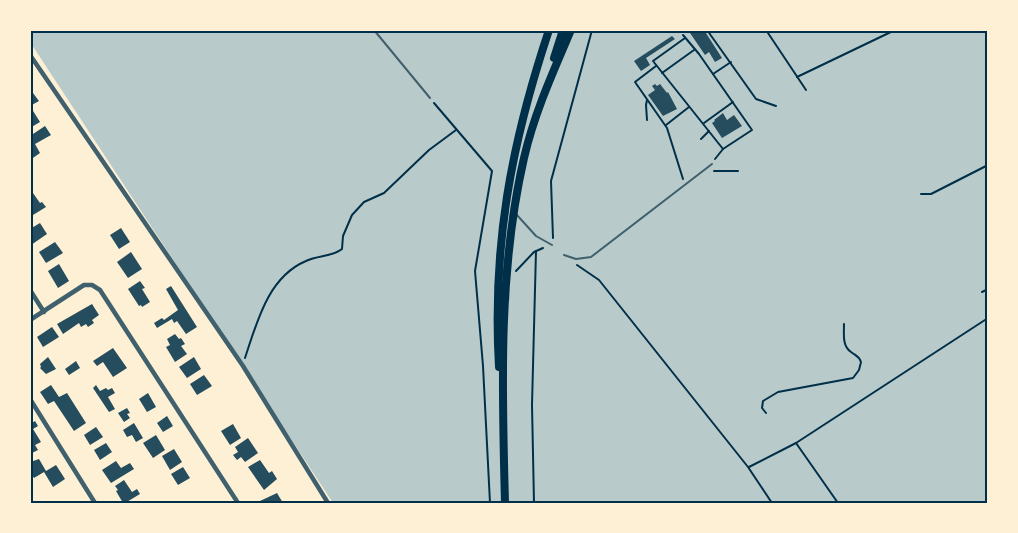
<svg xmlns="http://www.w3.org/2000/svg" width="1018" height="533" viewBox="0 0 1018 533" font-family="'Work Sans',sans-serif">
<rect width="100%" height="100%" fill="#fdf0d5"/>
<polygon fill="#b9caca" points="30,30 988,30 988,503 333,503 30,42"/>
<g fill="#264d5e">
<polygon points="688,30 704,30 722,58 715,62 709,52 705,55"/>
<polygon points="672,36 675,39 646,58 650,65 641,71 634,61"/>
<polygon points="655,84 657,86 660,84 667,93 668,92 677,109 663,116 648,95 655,90 652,86"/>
<polygon points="30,89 39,101 30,106 40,122 30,128"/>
<polygon points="723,113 727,120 734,115 742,126 722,138 712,123 715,121 714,120"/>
<polygon points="45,126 51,135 35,144 40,153 30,160 30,136"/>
<polygon points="33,193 40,203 42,202 46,207 33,215 30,210 30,195"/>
<polygon points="40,223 47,234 31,245 30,229"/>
<polygon points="121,228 130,242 119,249 110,235"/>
<polygon points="55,242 63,253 46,263 39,252"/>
<polygon points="131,252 142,269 128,278 117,262"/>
<polygon points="59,264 69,281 58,288 48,271"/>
<polygon points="140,281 145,288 142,289 150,302 142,307 141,305 139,306 128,289"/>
<polygon points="171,286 197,327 186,334 177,321 174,323 172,319 157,328 154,323 162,318 164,320 178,310 166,289"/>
<polygon points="92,304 99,315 92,320 94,323 88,327 86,324 81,327 79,323 63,334 57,324"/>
<polygon points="52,327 59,337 43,347 37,337"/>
<polygon points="175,334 179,339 181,338 185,344 181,346 187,354 175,362 166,347 170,345 167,339"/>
<polygon points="113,348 127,368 113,377 103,362 97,366 93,361"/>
<polygon points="48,357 56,369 46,374 40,368 41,367 40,364"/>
<polygon points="194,357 201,369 187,378 179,367"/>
<polygon points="76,361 80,368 69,375 65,369"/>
<polygon points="204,375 212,386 197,395 190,384"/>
<polygon points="51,385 59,397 67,393 86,423 74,431 54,401 48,404 40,392"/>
<polygon points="96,385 100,391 106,388 108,390 112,388 115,393 108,397 115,409 109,412 93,388"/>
<polygon points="148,393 156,407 147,412 139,399"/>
<polygon points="127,408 130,413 127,414 130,418 124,422 118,413"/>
<polygon points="167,416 173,426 163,432 157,423"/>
<polygon points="35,421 38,426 33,429 41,442 35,445 38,450 30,454 30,424"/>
<polygon points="134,423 143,438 136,442 132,435 127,437 123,430"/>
<polygon points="233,424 241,438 230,445 221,431"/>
<polygon points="96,427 103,437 90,445 84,435"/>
<polygon points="156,435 165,450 153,458 143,443"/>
<polygon points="248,438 258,453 245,462 241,457 237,460 233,455 238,452 235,447"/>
<polygon points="106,443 112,452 100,460 94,450"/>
<polygon points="174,449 182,462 170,470 162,456"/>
<polygon points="39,459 46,471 56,465 65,479 53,487 44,472 34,478 30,472 30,462"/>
<polygon points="260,460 269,473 272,471 277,479 264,490 248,467"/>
<polygon points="116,461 121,468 130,463 134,469 111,483 102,470"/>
<polygon points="183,467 190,478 178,485 171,474"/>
<polygon points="124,480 132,492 137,489 140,494 125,503 123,503 116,491 118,490 115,486"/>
<polygon points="277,493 283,503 262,503 260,501"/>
</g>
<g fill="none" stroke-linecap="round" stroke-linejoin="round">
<g stroke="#003049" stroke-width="2">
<polyline points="707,30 756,99 776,106"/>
<polyline points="766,30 806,90"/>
<polyline points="683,35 699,54 752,130 723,149 715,159"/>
<polyline points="685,38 653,61 723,149"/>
<polyline points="656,66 635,82 667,128 683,179"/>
<polyline points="662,73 694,50"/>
<polyline points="713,74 731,62"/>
<polyline points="797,77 895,30"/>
<polyline points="434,103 492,171 475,271 483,366 490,503"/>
<polyline points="647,120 646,105 647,100"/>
<polyline points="704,123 733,102"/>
<polyline points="666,125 689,107"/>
<polyline points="701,139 709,131"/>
<polyline points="714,171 738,171"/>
<polyline points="921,194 931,194 988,165"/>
<polyline points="553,238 551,181 592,30"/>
<polyline points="577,265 599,280 748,467 772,503"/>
<polyline points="516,271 534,252 543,248"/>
<polyline points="982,292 988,289"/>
<path d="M245,358C257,322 268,277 306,261C318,255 332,257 342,249L343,236L352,215L364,202L384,193L429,150L456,130"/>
<path d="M766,413L762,408L763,401L778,392L853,378L859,370L861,362C859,356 856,356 851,352C842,346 844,334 844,324"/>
<polyline points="796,443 838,503"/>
<polyline points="749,467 796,443 988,318"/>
<polyline points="534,503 532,405 536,251"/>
</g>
<g stroke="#3f606c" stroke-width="2">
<polyline points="374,30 430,98"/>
<polyline points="679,30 679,31"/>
<polyline points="516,214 536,236 552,245"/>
<polyline points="564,255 576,259 591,257 712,164"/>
</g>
<g stroke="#3f606c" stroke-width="4.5">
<polyline points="30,55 243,366 328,503"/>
<polyline points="30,290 44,312"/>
<polyline points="30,320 84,285 92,285 100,290 238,503"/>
<polyline points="30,399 95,503"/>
</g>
<g stroke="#003049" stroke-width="8">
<polyline points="554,58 563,30"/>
<path d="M499,367C492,246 511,144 549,30"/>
<path d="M505,503C502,388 498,271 524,158C534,114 553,72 571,30"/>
</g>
</g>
<rect width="1018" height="533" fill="none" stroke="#fdf0d5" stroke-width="63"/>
<rect x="32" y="32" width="954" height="470" fill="none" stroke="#003049" stroke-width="2"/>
</svg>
